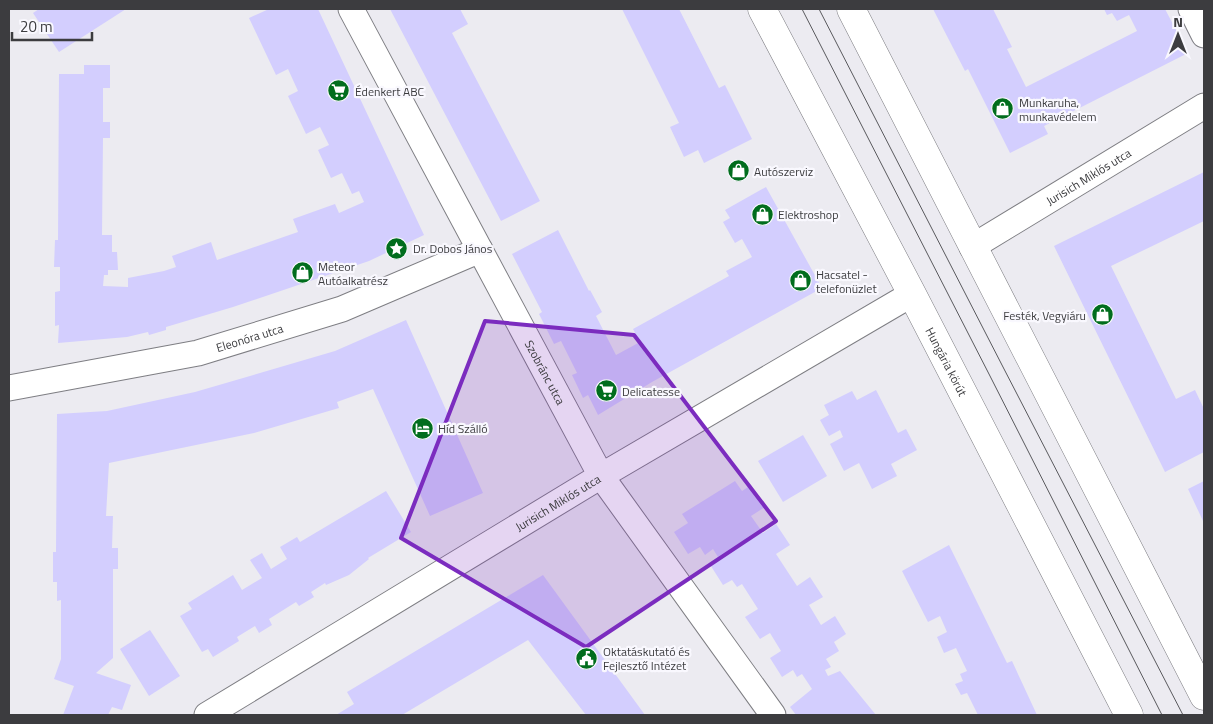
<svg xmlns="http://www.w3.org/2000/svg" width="1213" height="724" viewBox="0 0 1213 724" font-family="'Titillium Web',sans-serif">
<rect width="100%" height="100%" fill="#ecebf1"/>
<g fill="#d3cefe">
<polygon points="39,9 126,9 59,52 33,13"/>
<polygon points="269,9 318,9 424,235 369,261 233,307 166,327 166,330 149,335 148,332 127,337 58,343 59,325 55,326 55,292 60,291 60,267 54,267 55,240 58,240 59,74 84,74 84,65 110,65 110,88 103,88 103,122 110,122 110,138 103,138 102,235 112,235 112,252 117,252 118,270 108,270 108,275 104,275 103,286 128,287 128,278 164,271 176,267 172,256 211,242 217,260 298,232 293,219 335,204 339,213 364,202 359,191 352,194 342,173 331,178 318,150 329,145 320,127 306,134 288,96 298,91 288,69 276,75 249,18"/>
<polygon points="390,9 460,9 468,24 452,33 540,201 501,221"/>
<polygon points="622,9 679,9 719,88 725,85 752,139 704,163 698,150 684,157 670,127 679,123"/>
<polygon points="933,9 993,9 1012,47 1007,49 1026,87 1137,31 1129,15 1117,21 1112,13 1107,15 1104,9 1165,9 1188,53 1044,126 1048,134 1010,153 968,69 965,71"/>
<polygon points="1204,172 1204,221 1111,266 1176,399 1195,390 1204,409 1204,452 1165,472 1054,246"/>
<polygon points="766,187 822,288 652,382 598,415 588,395 583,398 572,375 577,373 561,341 554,344 539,314 542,312 512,254 558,230 589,291 590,290 602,312 596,316 616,355 640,342 633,329 729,276 726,271 752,257 742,239 735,243 723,222 730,218 725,210"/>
<polygon points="406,320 483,493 430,516 373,389 348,398 337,402 339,408 254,433 109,463 106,516 113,516 112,548 118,548 118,569 113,569 113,658 96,673 131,685 122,710 112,707 108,715 63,715 74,686 54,679 61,659 61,600 57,601 57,582 53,582 53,552 56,552 57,414 107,411 195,392 335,351"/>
<polygon points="876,390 898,433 906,429 917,450 891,464 897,476 872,489 859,463 844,471 830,444 843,437 840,430 829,436 820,420 829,415 824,405 852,391 857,400"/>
<polygon points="803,435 827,476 783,502 758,461"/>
<polygon points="735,481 742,491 751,485 765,507 751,516 763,533 776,524 790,545 776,554 797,586 810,577 823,597 809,605 821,625 835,616 846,634 834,642 839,651 826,659 831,667 825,670 828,676 840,671 876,715 796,715 790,707 812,689 802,674 797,677 793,670 782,677 770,658 781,651 770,633 760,639 745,617 758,609 742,584 737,587 732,580 723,585 709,563 718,557 713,549 705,555 700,547 688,554 674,532 688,523 682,514"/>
<polygon points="1204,481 1204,523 1188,489"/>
<polygon points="386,491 411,532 368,558 369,559 349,575 326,585 325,583 311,592 314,597 299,606 296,602 269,619 272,625 259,633 255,626 237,637 239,641 213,657 208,649 202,652 180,616 192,609 188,603 233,575 242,590 262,578 250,560 262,553 271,569 287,559 280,547 297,537 300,542"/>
<polygon points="949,545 1007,663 1012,661 1037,715 978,715 967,693 961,695 955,684 963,681 960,674 967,671 956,648 944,653 937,637 947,632 940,616 928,622 902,571"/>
<polygon points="543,575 645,715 586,715 528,640 402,715 336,715 354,704 347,692"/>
<polygon points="150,630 180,676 149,696 120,649"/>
</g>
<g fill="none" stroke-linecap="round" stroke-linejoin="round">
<defs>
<g id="street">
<path id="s1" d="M351,9L601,476L773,715"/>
<polyline points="1191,9 1204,35"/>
<path id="s2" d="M972,247L1204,106"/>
<path id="s3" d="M9,388L198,353L342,309L480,250"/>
<path id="s4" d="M207,715L601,476L912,294"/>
</g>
<g id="primary">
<path id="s5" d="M762,9L912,294L1129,715"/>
<polyline points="851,9 1204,696"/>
</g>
</defs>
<use href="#street" stroke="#7e7e83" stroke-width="27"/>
<use href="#primary" stroke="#7e7e83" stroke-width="29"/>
<use href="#street" stroke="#fff" stroke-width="25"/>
<use href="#primary" stroke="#fff" stroke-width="28"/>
<g stroke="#59595d" stroke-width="1">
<polyline points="802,9 990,376 1162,715"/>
<polyline points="819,9 1003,367 1183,715"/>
</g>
</g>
<path fill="#7b2cbf" fill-opacity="0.2" stroke="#7b2cbf" stroke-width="4" stroke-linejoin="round" d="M485,321L634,335L776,521L586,647L401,538Z"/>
<defs>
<symbol id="supermarket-disc" viewBox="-11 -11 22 22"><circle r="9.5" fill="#016d1d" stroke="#f9f8fe"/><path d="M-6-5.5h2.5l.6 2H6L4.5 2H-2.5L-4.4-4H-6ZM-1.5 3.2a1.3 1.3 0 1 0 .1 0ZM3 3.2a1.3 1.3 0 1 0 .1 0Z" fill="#fff"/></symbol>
<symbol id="shop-disc" viewBox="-11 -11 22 22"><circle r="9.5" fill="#016d1d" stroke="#f9f8fe"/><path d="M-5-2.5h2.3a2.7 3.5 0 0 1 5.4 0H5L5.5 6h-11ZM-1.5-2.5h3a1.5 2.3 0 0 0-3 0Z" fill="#fff"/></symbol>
<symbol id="sight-disc" viewBox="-11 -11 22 22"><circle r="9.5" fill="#016d1d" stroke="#f9f8fe"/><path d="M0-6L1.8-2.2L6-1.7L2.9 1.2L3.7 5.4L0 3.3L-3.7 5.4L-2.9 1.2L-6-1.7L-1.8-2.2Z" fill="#fff"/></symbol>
<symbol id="hotel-disc" viewBox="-11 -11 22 22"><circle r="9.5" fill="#016d1d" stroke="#f9f8fe"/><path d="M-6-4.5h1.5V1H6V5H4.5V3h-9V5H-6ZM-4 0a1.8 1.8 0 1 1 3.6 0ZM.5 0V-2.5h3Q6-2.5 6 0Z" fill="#fff"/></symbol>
<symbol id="civic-disc" viewBox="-11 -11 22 22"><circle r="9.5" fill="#016d1d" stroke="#f9f8fe"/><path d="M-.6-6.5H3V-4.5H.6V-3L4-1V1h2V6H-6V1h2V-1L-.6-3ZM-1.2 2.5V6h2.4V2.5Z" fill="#fff"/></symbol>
</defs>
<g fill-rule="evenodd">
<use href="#supermarket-disc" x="326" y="78" width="25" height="25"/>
<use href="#shop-disc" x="990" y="96" width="25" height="25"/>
<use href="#shop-disc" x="726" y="158" width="25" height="25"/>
<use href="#shop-disc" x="750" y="202" width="25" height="25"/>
<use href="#sight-disc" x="384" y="236" width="25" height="25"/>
<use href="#shop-disc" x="290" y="260" width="25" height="25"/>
<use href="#shop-disc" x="788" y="268" width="25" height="25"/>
<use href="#shop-disc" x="1090" y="302" width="25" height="25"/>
<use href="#supermarket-disc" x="594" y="378" width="25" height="25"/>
<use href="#hotel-disc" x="410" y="416" width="25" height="25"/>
<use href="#civic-disc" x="574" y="646" width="25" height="25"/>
</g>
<g text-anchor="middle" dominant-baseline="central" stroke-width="4.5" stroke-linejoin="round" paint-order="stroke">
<g font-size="12" fill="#3c3c3f" stroke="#f9f8fe" text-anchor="start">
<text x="355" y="91">Édenkert ABC</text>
<text x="1019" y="102">Munkaruha,<tspan x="1019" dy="14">munkavédelem</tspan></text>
<text x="754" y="171">Autószerviz</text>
<text x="778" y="214">Elektroshop</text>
<text x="413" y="248">Dr. Dobos János</text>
<text x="318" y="266">Meteor<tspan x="318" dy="14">Autóalkatrész</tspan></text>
<text x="816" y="274">Hacsatel -<tspan x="816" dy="14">telefonüzlet</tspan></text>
<text x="1086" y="315" text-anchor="end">Festék, Vegyiáru</text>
<text x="622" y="391">Delicatesse</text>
<text x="438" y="428">Híd Szálló</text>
<text x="603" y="651">Oktatáskutató és<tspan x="603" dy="14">Fejlesztő Intézet</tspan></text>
</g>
<g font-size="12" fill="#3c3c3f" stroke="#f9f8fe">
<text stroke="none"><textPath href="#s2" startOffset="136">Jurisich Miklós utca</textPath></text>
<text stroke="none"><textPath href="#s3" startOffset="246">Eleonóra utca</textPath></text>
<text stroke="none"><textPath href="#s5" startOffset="398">Hungária körút</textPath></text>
<text stroke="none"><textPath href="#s1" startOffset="412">Szobránc utca</textPath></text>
<text stroke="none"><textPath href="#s4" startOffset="410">Jurisich Miklós utca</textPath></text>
</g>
</g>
<rect width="1213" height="724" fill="none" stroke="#3c3c3f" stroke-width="20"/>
<g transform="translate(1178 35)" stroke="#f9f8fe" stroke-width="4" paint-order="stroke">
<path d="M0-4L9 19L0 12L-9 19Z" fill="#3c3c3f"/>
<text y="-8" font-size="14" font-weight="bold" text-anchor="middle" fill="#3c3c3f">N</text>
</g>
<path d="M12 32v8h80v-8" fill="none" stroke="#3c3c3f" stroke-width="2.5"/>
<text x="20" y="32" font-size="15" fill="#3c3c3f" stroke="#f9f8fe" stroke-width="4" paint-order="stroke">20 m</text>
</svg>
